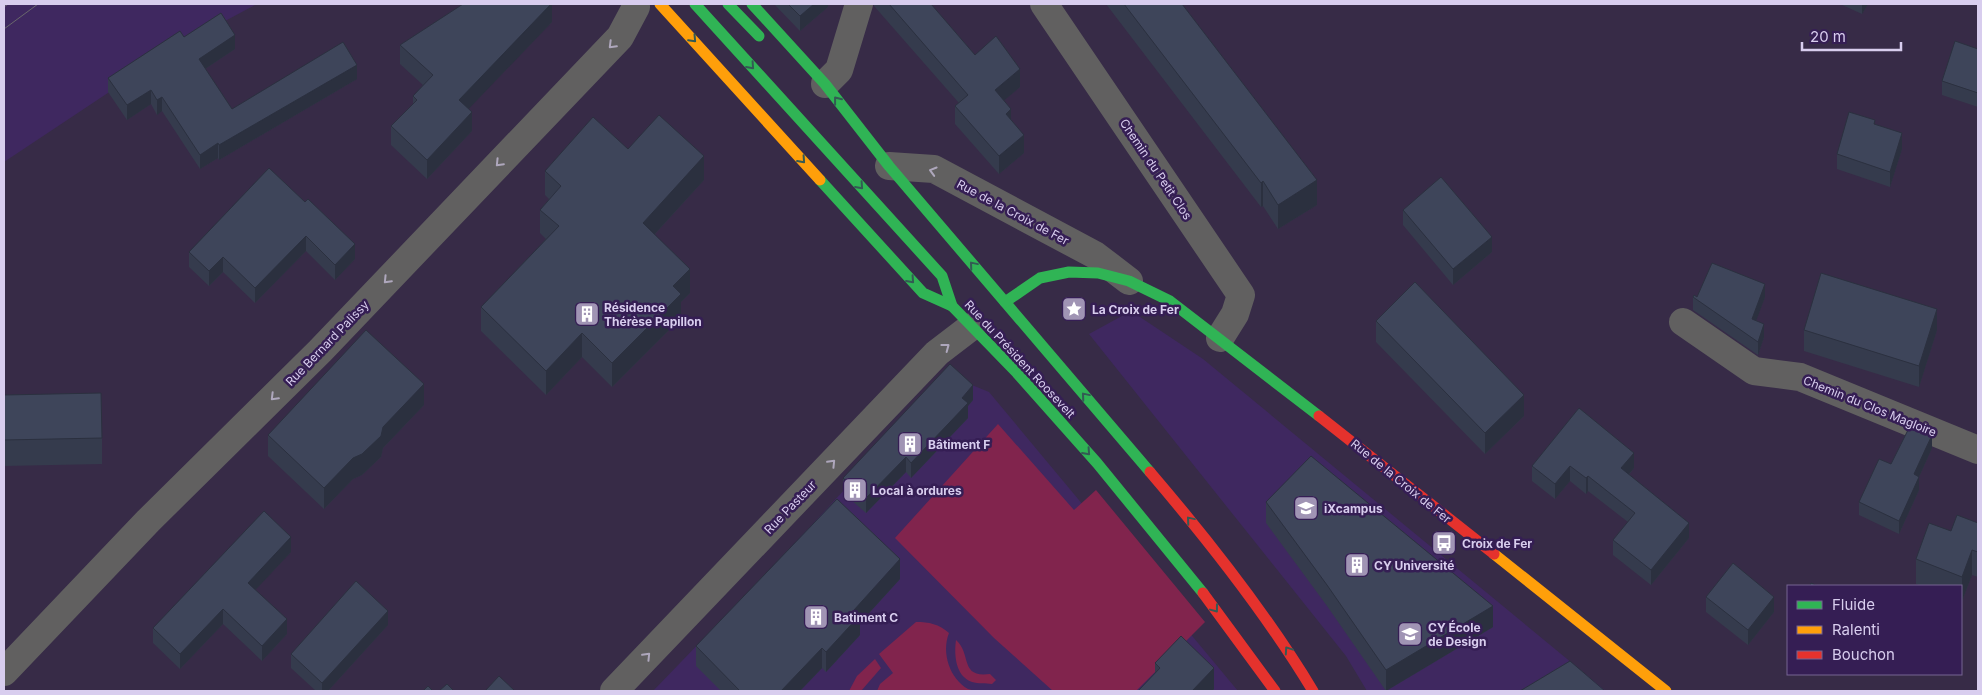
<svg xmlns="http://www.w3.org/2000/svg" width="1982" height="695" viewBox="0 0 1982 695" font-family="Inter,sans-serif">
<rect width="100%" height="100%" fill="#372b47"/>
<g fill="#3f2860">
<polygon points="4,4 257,4 180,45 4,162"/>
<polygon points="1131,311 1203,359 1606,691 1367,691 1346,656 1089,334"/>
<polygon points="950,376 989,392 1238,691 653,691 766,574"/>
</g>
<g fill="#81244d">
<polygon points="998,424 1074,510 1096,490 1205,622 1136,691 1053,691 994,638 895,538"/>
<path d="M916,622C929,622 939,624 949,633C941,653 950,679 968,689C973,691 978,690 983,691H877L880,684L893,673L879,654Z"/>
<path d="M956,640C972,654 959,678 990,674L996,680L992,684C986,683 978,684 972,682C955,676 954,654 956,640Z"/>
<polygon points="875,659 881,668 861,691 849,691 857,676"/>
</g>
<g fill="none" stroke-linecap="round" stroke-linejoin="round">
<g stroke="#616060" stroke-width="28">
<polyline points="1044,4 1241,295 1235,314 1220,338"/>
<polyline points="825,84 839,70 859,4"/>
<polyline points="889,166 934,169 1095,255 1129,281"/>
<polyline points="1683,322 1754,371 1800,377 1978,450"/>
<polyline points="4,672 148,521 320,351 620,37 636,7 635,4"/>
<polyline points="614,691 937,353 971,327"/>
</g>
<g stroke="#30b455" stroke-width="11">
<polyline points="695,4 942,276 952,306"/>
<polyline points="728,4 759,36"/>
<polyline points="752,4 825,84 889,166 1150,472"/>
<polyline points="820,180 923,293 952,306 1017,373 1097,463 1203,593"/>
<polyline points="1005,302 1040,278 1069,272 1098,273 1129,281 1170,301 1319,416"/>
</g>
<g stroke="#ff9f0a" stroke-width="11">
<polyline points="660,4 820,180"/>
<polyline points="1494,554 1666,691"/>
</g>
<g stroke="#e5322d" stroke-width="11">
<polyline points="1319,416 1494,554"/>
<path d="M1150,472C1209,541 1266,613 1313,691"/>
<polyline points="1203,593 1275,691"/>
</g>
<g stroke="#69676c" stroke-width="1">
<polyline points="4,7 8,4"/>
<polyline points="4,29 38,4"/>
</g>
</g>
<g fill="#353b4d">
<polygon points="552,4 552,22 468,109 472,131 427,179 391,145 391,126 413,104 413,96 423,85 400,64 400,45"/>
<polygon points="774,4 828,4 828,7 800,31"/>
<polygon points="874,4 931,4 975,55 1020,87 1004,100 1024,153 999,174 955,124 955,106 959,103 874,6"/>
<polygon points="1106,4 1182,4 1317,205 1278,229 1263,206 1261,207"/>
<polygon points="1840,4 1868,4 1862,14"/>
<polygon points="184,37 235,49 205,69 232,109 357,79 219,160 218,158 200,169 162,111 157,115 151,104 127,120 108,92 108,78"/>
<polygon points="1978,49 1978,107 1942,95 1942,81"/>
<polygon points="1875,125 1902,149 1890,187 1837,169 1837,154"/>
<polygon points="628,149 704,180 655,234 690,293 681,302 681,318 612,387 582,357 546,395 481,331 481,307 546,239 540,233 540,210 549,199 545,195 545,171"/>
<polygon points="269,168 355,259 335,280 306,251 255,303 223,272 209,286 189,267 189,252"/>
<polygon points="1403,210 1492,252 1453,285 1403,225"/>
<polygon points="1693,297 1765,297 1756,320 1764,337 1758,355 1693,310"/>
<polygon points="1376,321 1524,416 1485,454 1376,342"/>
<polygon points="1804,330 1937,330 1919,387 1804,351"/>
<polygon points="4,395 102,438 102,464 4,466"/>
<polygon points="973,400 968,406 968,418 911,478 906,472 866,513 843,493 843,478"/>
<polygon points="424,405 383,448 381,457 362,475 353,479 324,509 268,456 268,435"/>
<polygon points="1579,408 1634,468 1629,475 1689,538 1651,585 1613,555 1613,540 1628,522 1588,491 1586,494 1570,481 1555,499 1532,481 1532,466"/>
<polygon points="1932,448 1919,477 1919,490 1899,534 1859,515 1859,502 1891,464"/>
<polygon points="1266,502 1493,627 1386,691 1327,606 1266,523"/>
<polygon points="1978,523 1978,577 1972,575 1962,601 1961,601 1961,586 1922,586 1916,584 1916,559 1951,531"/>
<polygon points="291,552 255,590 287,634 262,661 223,624 180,669 153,643 153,628"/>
<polygon points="900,579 860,623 860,635 826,672 822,668 800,691 721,691 696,666 696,646"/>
<polygon points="1706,597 1774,612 1748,645 1706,612"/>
<polygon points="388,625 328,691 316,691 291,668 291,654"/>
<polygon points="1155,663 1214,689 1212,691 1138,691 1155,674"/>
</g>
<g fill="#2b303f">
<polygon points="551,4 552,4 552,22 459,119 459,100"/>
<polygon points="814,4 828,4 828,7 800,31 800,16"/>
<polygon points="1862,4 1868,4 1862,14"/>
<polygon points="235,35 235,49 199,73 199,59"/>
<polygon points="357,65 357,79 219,160 219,145"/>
<polygon points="1020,69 1020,87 995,108 995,90"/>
<polygon points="151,90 151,104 127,120 127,105"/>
<polygon points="162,97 162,111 157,115 157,100"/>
<polygon points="1011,109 1011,127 1006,114"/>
<polygon points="472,112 472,131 427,179 427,160"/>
<polygon points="1902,133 1902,149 1890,187 1890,172"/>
<polygon points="1024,135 1024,153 999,174 999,156"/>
<polygon points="218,143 218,158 200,169 200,155"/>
<polygon points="704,156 704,180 643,247 643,223"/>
<polygon points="1317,180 1317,205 1278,229 1278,205"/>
<polygon points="1263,181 1263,206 1261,207 1261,183"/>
<polygon points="306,236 306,251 255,303 255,288"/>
<polygon points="1492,237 1492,252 1453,285 1453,269"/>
<polygon points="355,244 355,259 335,280 335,265"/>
<polygon points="223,257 223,272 209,286 209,271"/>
<polygon points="690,269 690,293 681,302 681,318 612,387 612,363 673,286"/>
<polygon points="1765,284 1765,297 1752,332 1752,319"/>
<polygon points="1937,309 1937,330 1919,387 1919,366"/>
<polygon points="1764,324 1764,337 1758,355 1758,342"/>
<polygon points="582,333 582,357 546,395 546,371"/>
<polygon points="424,384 424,405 383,448 381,457 362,475 353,479 324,509 324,488"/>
<polygon points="973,385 973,400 968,406 968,418 911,478 911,463 962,398"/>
<polygon points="1524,395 1524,416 1485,454 1485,433"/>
<polygon points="1932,435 1932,448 1919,477 1919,490 1899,534 1899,521 1914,474"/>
<polygon points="1634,453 1634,468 1621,484 1621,468"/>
<polygon points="906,457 906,472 866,513 866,498"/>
<polygon points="1570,466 1570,481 1555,499 1555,484"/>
<polygon points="1588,476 1588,491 1586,494 1586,478"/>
<polygon points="1689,523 1689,538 1651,585 1651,570"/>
<polygon points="291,537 291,552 248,598 248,583"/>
<polygon points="1972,550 1972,575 1962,601 1962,577"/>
<polygon points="900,559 900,579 860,623 860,635 826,672 826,652 854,610"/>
<polygon points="1774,597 1774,612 1748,645 1748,630"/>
<polygon points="1493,606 1493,627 1386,691 1386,670"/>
<polygon points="223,609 223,624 180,669 180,654"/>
<polygon points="388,611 388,625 328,691 322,691 322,683"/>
<polygon points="287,619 287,634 262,661 262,646"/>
<polygon points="822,648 822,668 800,691 781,691"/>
<polygon points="1214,668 1214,689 1212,691 1192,691"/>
</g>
<g fill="#3e455a" stroke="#2b303f">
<polygon points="463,4 551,4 459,100 472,112 427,160 391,126 417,100 413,96 433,75 400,45"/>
<polygon points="788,4 814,4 800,16"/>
<polygon points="889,4 931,4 975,55 996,36 1020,69 995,90 1011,109 1006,114 1024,135 999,156 955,106 968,95"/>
<polygon points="1124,4 1182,4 1317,180 1278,205 1263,181 1261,183"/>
<polygon points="221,13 235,35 199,59 232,109 343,42 357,65 219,145 218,143 200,155 162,97 157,100 151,90 127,105 108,78 180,31 184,37"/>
<polygon points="1955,41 1978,49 1978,93 1942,81"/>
<polygon points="1849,112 1875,120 1874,124 1902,133 1890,172 1837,154"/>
<polygon points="659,115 704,156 643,223 690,269 673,286 681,294 612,363 582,333 546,371 481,307 559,226 540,210 561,186 545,171 593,117 628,149"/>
<polygon points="269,168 305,202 308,199 355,244 335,265 306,236 255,288 223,257 209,271 189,252"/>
<polygon points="1441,177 1492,237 1453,269 1403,210"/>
<polygon points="1712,263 1765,284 1752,319 1764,324 1758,342 1693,297 1694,295 1697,297"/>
<polygon points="1821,273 1937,309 1919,366 1804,330"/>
<polygon points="1415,282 1524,395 1485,433 1376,321"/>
<polygon points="366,330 424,384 383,427 381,436 362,454 353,458 324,488 268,435"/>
<polygon points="950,364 973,385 962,398 968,403 911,463 906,457 866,498 843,478"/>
<polygon points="101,393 102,438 4,440 4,395"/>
<polygon points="1579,408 1634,453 1621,468 1689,523 1651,570 1613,540 1635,513 1588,476 1586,478 1570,466 1555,484 1532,466"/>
<polygon points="1910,426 1932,435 1914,474 1919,477 1899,521 1859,502 1879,459 1891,464"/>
<polygon points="1311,456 1493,606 1386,670 1327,585 1266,502"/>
<polygon points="837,499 900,559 854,610 860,615 826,652 822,648 781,691 740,691 696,646"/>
<polygon points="264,511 291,537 248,583 287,619 262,646 223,609 180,654 153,628"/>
<polygon points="1957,515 1978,523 1978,552 1972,550 1962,577 1916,559 1929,523 1951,531"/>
<polygon points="1733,563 1774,597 1748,630 1706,597"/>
<polygon points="356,581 388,611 322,683 291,654"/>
<polygon points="1811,583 1818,586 1810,586"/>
<polygon points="1181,636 1214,668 1192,691 1138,691 1160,668 1155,663"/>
<polygon points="1570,661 1605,691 1520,691"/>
<polygon points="499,676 515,691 485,691"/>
<polygon points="447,684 454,691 439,691"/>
<polygon points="428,686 433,691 423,691"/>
</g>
<defs><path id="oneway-chevron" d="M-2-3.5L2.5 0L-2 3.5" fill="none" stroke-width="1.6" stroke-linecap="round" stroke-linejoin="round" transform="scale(1.25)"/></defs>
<g stroke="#335a54">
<use href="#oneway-chevron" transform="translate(693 39) rotate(47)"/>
<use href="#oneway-chevron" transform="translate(751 66) rotate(48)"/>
<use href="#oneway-chevron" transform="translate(837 100) rotate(-128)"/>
<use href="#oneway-chevron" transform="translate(802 160) rotate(48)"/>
<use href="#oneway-chevron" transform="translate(860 186) rotate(48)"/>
<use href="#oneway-chevron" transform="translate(973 265) rotate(-130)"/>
<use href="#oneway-chevron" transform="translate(911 280) rotate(48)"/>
<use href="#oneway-chevron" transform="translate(1085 396) rotate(-130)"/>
<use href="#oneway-chevron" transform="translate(1087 452) rotate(48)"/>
<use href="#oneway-chevron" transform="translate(1190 520) rotate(-130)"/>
<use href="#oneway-chevron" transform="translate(1215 609) rotate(53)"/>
<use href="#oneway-chevron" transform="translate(1288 650) rotate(-124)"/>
</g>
<g stroke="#aea7bc">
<use href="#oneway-chevron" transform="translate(612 45) rotate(135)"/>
<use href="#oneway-chevron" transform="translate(499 163) rotate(134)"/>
<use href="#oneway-chevron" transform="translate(933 171) rotate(-164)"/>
<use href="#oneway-chevron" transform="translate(387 280) rotate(134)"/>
<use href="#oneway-chevron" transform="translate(946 347) rotate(-37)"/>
<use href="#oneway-chevron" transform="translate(274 397) rotate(135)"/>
<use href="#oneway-chevron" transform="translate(832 463) rotate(-46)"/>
<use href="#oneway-chevron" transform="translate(647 656) rotate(-46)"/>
</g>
<defs>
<symbol id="sight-square" viewBox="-11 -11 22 22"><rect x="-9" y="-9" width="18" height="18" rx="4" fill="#a094b4" stroke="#351e54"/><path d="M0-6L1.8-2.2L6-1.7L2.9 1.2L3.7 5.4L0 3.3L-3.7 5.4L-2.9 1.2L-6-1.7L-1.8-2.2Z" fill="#fff"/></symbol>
<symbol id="building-square" viewBox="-11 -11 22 22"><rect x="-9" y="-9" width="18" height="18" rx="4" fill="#a094b4" stroke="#351e54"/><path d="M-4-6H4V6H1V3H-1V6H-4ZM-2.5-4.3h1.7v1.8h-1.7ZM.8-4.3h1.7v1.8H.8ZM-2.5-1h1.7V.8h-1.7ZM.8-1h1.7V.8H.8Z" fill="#fff"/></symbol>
<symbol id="university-square" viewBox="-11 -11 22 22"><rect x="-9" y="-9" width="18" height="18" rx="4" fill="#a094b4" stroke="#351e54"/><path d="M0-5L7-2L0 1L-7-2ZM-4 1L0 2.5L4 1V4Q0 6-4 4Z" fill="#fff"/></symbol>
<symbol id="bus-square" viewBox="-11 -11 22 22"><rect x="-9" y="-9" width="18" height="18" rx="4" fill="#a094b4" stroke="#351e54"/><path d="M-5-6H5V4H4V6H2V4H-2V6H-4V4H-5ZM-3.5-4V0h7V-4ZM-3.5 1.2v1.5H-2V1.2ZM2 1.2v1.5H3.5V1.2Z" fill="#fff"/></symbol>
</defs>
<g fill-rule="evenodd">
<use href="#sight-square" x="1060" y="295" width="28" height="28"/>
<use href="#building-square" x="573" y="300" width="28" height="28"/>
<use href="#building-square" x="896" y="430" width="28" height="28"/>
<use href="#building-square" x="841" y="476" width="28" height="28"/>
<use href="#university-square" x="1292" y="494" width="28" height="28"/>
<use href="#bus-square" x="1430" y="529" width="28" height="28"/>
<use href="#building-square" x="1343" y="551" width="28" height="28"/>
<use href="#building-square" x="802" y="603" width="28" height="28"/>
<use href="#university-square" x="1396" y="620" width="28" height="28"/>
</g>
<g text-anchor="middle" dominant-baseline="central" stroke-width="5" stroke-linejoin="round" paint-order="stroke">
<g font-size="12" fill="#d8cdee" stroke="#351e54">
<text transform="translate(1156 169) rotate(56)">Chemin du Petit Clos</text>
<text transform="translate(1013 212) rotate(28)">Rue de la Croix de Fer</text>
<text transform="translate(327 343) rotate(-46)">Rue Bernard Palissy</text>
<text transform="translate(1020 359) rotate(47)">Rue du Président Roosevelt</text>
<text transform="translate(1870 406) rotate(22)">Chemin du Clos Magloire</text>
<text transform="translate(1401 481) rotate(39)">Rue de la Croix de Fer</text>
<text transform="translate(790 507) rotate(-46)">Rue Pasteur</text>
</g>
<g font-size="12" font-weight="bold" fill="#d8cdee" stroke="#351e54" text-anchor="start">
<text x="604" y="307">Résidence<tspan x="604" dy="14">Thérèse Papillon</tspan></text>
<text x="1092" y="309">La Croix de Fer</text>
<text x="928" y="444">Bâtiment F</text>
<text x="872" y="490">Local à ordures</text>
<text x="1324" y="508">iXcampus</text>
<text x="1462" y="543">Croix de Fer</text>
<text x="1374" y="565">CY Université</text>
<text x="834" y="617">Batiment C</text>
<text x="1428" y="627">CY École<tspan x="1428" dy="14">de Design</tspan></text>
</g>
</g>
<rect width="1982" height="695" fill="none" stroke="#d8cdee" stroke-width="10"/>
<rect x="1787" y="585" width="175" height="90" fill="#351e54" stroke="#766492"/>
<rect x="1797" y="601" width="25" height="8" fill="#30b455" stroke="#766492"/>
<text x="1832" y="610" font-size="15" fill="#d8cdee">Fluide</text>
<rect x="1797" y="626" width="25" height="8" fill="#ff9f0a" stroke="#766492"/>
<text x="1832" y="635" font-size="15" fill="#d8cdee">Ralenti</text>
<rect x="1797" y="651" width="25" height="8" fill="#e5322d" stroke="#766492"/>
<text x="1832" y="660" font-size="15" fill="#d8cdee">Bouchon</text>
<path d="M1802 42v8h99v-8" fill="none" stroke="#d8cdee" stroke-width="2.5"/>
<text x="1810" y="42" font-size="15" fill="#d8cdee" stroke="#351e54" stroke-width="4" paint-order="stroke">20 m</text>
</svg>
